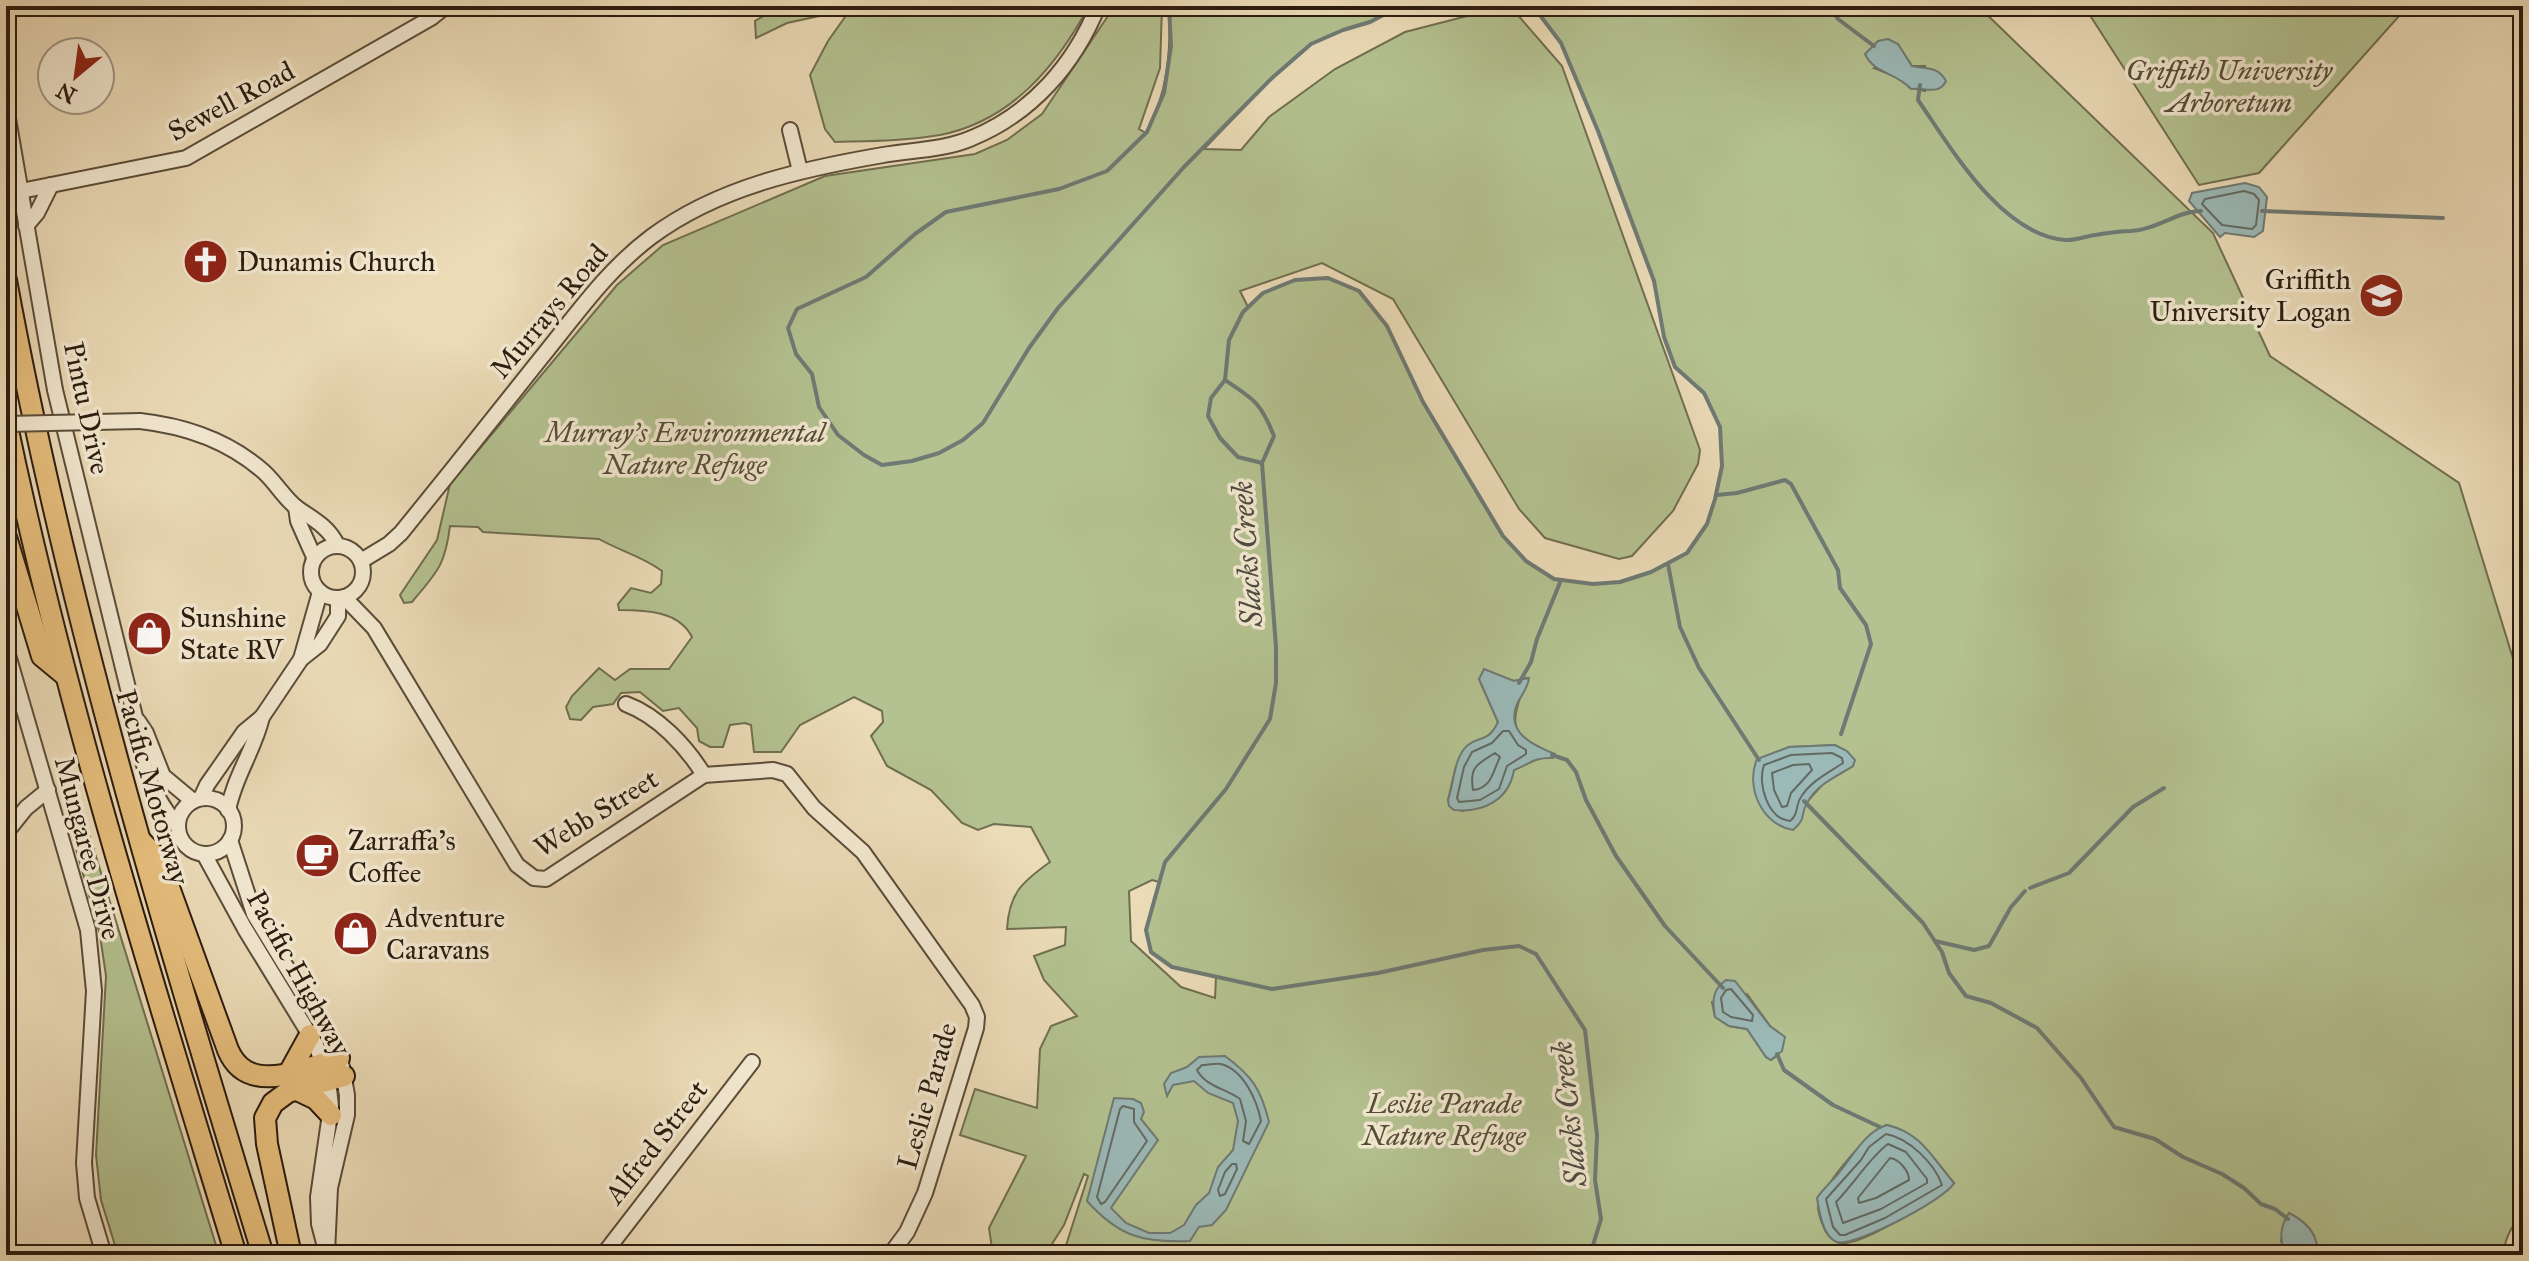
<svg xmlns="http://www.w3.org/2000/svg" width="2529" height="1261" viewBox="0 0 2529 1261" font-family="'IM FELL Great Primer',serif">
<rect width="100%" height="100%" fill="#ebdbb7"/>
<filter id="stains"><feTurbulence type="fractalNoise" baseFrequency=".0025" numOctaves="4"/><feColorMatrix values="0 0 0 0 .2 0 0 0 0 .09 0 0 0 0 .02 0 0 0 .5 -.17"/></filter>
<radialGradient id="worn" r=".72"><stop offset=".6" stop-color="#630" stop-opacity="0"/><stop offset="1" stop-color="#630" stop-opacity=".3"/></radialGradient>
<g fill="#b4c190" stroke="#706e50" stroke-width="2" fill-rule="evenodd">
<polygon points="780,6 825,6 819,16 787,23 756,38 755,21"/>
<path d="M848,6H1089C1056,67 1011,121 940,135C905,141 869,141 835,142L825,129L810,75L828,41L850,10Z"/>
<path d="M1111,6H1162L1160,68L1139,129L1146,133C1168,93 1171,51 1169,6H1295L1301,11L1311,6H1410L1393,10L1370,22L1343,30L1311,44L1272,78L1204,149L1241,150L1269,117L1335,69L1405,32L1506,6H1510L1562,66L1700,450L1698,464L1673,511L1632,556L1619,559L1545,538L1519,509L1393,299L1322,263L1240,291L1248,307L1263,293L1295,280L1328,278L1359,291L1387,326L1423,402L1503,536L1526,561L1554,579L1593,584L1620,582L1651,572L1687,553L1707,523L1715,499L1722,466L1720,427L1704,393L1675,367L1664,337L1654,281L1598,131L1561,43L1533,6H1978L2213,233L2270,356L2459,483L2523,691V1218C2509,1225 2506,1241 2502,1255H2323L2317,1250L2312,1255H2308L2310,1250L2281,1240L2285,1255H1063L1088,1176L1084,1174L1064,1225L1045,1255H993L989,1228L1026,1156L960,1135L975,1089L1037,1108L1040,1049L1051,1026L1077,1016L1044,980L1034,956L1065,945L1066,927L1007,929C1009,893 1022,882 1050,862L1031,827L994,824L978,830L962,823L931,790L887,766L871,736L883,722L882,711L854,697L800,725L781,752H754L751,725L745,723L730,725L723,747H710L699,741L697,728L679,708L663,711L640,692L621,693L613,704L593,707L581,720L570,719L566,707L572,696L599,668L615,680L630,669H669L692,637C679,611 646,610 619,610L618,604L631,588L651,593L661,584L662,571C642,556 620,551 599,539L483,532L478,527L450,526C445,566 437,572 412,602L404,603L400,595L437,540L450,484L617,285L663,245L825,176L975,154L1007,140L1042,114L1110,13ZM1902,51L1912,66H1925V91L1909,87L1904,80L1874,68ZM1504,678L1514,681L1526,678C1511,727 1505,731 1554,755L1553,757C1534,757 1530,764 1513,770C1508,802 1489,804 1462,811L1448,800L1456,766L1495,729L1498,722L1479,679ZM1835,745L1853,766L1823,784L1806,803L1789,747ZM1152,880L1159,882L1146,930L1151,952L1172,967L1216,977L1215,998L1181,987L1131,941L1129,891ZM1747,994L1770,1026L1784,1037L1778,1055L1771,1060L1766,1057L1747,1029L1729,1026L1715,1017L1712,1002ZM1887,1125C1919,1133 1934,1159 1954,1183C1927,1201 1877,1238 1846,1243C1838,1245 1830,1239 1826,1232C1823,1226 1819,1215 1818,1208C1818,1191 1870,1129 1887,1125Z"/>
<polygon points="2084,6 2408,6 2259,173 2199,185"/>
<polygon points="89,834 219,1255 118,1255 101,1200 96,1155 106,976 100,935 73,838"/>
</g>
<g fill="#9bb9b7" stroke="#6e7a74" stroke-width="2">
<path d="M1888,39L1898,44L1912,66C1926,69 1938,66 1946,81C1939,96 1924,87 1911,89C1896,72 1874,74 1865,54L1878,41Z"/>
<polygon points="2245,183 2259,187 2267,197 2263,231 2254,237 2225,233 2220,237 2189,201 2192,193"/>
<path d="M1484,669L1514,681L1529,678C1528,688 1522,694 1518,702C1504,732 1532,745 1555,754L1553,758C1533,757 1530,764 1514,770C1509,800 1483,813 1454,810L1449,806L1448,800C1454,783 1454,756 1468,745C1481,735 1488,743 1498,722L1479,679Z"/>
<path d="M1835,745L1847,751L1855,760L1853,766C1837,776 1816,785 1807,803C1799,817 1808,816 1793,830C1762,825 1745,787 1757,759L1789,747Z"/>
<path d="M1726,980L1735,981L1770,1026L1785,1037L1782,1051L1771,1060L1766,1057L1747,1029L1729,1026L1715,1017C1712,1001 1712,990 1726,980Z"/>
<path d="M1225,1056C1252,1076 1261,1089 1269,1122L1226,1210L1212,1225L1199,1227L1190,1241C1144,1243 1119,1237 1087,1201L1114,1098L1133,1099L1141,1103L1144,1112L1141,1119L1158,1140L1111,1208L1126,1223L1149,1233H1170L1184,1225L1196,1205L1209,1193L1218,1167L1233,1150L1238,1121L1233,1103L1208,1093L1194,1081L1173,1085L1167,1096L1164,1084L1171,1073L1187,1067L1199,1057Z"/>
<path d="M1887,1125C1922,1133 1932,1158 1954,1183C1946,1199 1853,1248 1837,1242C1823,1237 1819,1211 1817,1198C1823,1189 1831,1182 1838,1174C1852,1158 1865,1131 1887,1125Z"/>
<path d="M2289,1213C2303,1220 2315,1230 2317,1246L2308,1255H2285C2280,1238 2279,1228 2289,1213Z"/>
</g>
<g fill="none" stroke-linecap="round" stroke-linejoin="round">
<g stroke="#636a63" stroke-width="2">
<polygon points="2244,191 2254,194 2259,200 2256,225 2252,229 2222,225 2202,204 2205,199"/>
<polygon points="1503,731 1509,731 1518,745 1526,750 1526,754 1507,766 1499,789 1480,800 1459,802 1457,798 1464,767 1472,752 1492,743"/>
<path d="M1495,753L1500,757C1493,771 1492,788 1473,790C1469,766 1478,764 1495,753Z"/>
<path d="M1832,753L1842,758L1843,763C1828,773 1811,781 1801,797C1795,806 1799,814 1790,821C1768,819 1757,784 1764,765L1791,755Z"/>
<polygon points="1809,764 1812,770 1791,793 1787,806 1782,807 1774,790 1772,773 1793,765"/>
<polygon points="1731,989 1753,1015 1752,1021 1731,1017 1723,1012 1721,998 1726,990"/>
<path d="M1202,1065C1207,1065 1216,1063 1221,1064C1244,1070 1257,1101 1261,1121L1249,1144L1243,1141L1246,1121L1240,1099C1225,1088 1206,1087 1197,1070Z"/>
<polygon points="1123,1106 1134,1109 1134,1122 1147,1141 1105,1202 1101,1204 1097,1197 1120,1109"/>
<path d="M1886,1134C1909,1138 1935,1164 1942,1185L1885,1218L1845,1235H1840L1833,1227L1826,1199L1861,1160L1869,1147Z"/>
<path d="M1888,1144L1906,1152L1927,1179V1183L1881,1209L1843,1223L1836,1202C1853,1185 1871,1156 1888,1144Z"/>
<path d="M1890,1158C1899,1159 1909,1171 1909,1180L1876,1198L1859,1203L1858,1198Z"/>
<polygon points="1232,1164 1236,1164 1237,1169 1225,1194 1220,1196 1218,1190 1225,1172"/>
</g>
<g stroke="#6e7a74" stroke-width="4">
<polyline points="1169,6 1171,46 1164,93 1147,132 1107,171 1059,189 946,212 915,234 866,277 797,309 788,328 796,354 812,374 819,407 838,435 864,455 882,465 912,461 939,453 963,440 983,423 1029,348 1058,308 1184,167 1272,78 1311,44 1343,30 1370,22 1393,10 1410,6"/>
<path d="M1533,6L1561,43L1598,131L1654,281L1664,337L1675,367L1704,393L1720,427L1722,466L1715,499L1707,524L1687,553L1651,572L1620,582L1593,584L1554,579L1526,561L1503,536L1423,402L1387,326L1359,291L1328,278L1295,280L1263,293L1243,312L1229,340L1225,380C1254,399 1261,403 1274,436L1262,463L1276,647V683L1270,719L1226,789L1165,862L1146,930L1151,952L1172,967L1272,989L1378,973L1483,950L1519,946L1536,954L1585,1030L1597,1135L1595,1180L1601,1219L1590,1255"/>
<polyline points="1830,6 1838,19 1874,46"/>
<path d="M1920,85L1918,100C1952,149 2000,234 2065,240C2075,241 2086,236 2095,235C2107,233 2119,231 2131,231C2157,230 2177,211 2201,211"/>
<polyline points="2262,211 2443,218"/>
<polyline points="1225,380 1211,398 1208,416 1220,438 1238,457 1262,463"/>
<polyline points="1717,495 1737,493 1785,480 1791,484 1838,570 1840,588 1866,625 1871,644 1841,734"/>
<polyline points="1668,564 1680,627 1699,668 1759,760"/>
<polyline points="1519,683 1531,662 1537,639 1561,580"/>
<polyline points="1552,755 1567,760 1576,772 1586,800 1616,856 1665,926 1723,988"/>
<polyline points="1804,801 1923,923 1942,952 1949,973 1966,996 1991,1003 2037,1028 2081,1078 2114,1127 2155,1139 2183,1157 2222,1174 2244,1188 2261,1204 2275,1209 2288,1219"/>
<polyline points="2030,888 2069,873 2133,807 2164,788"/>
<polyline points="1935,941 1974,950 1989,946 2011,907 2025,891"/>
<polyline points="1777,1054 1784,1070 1833,1105 1880,1127"/>
</g>
<defs>
<g id="minor">
<path d="M6,107L55,390L135,717C138,757 151,795 178,826"/>
<polyline points="790,130 800,171"/>
<polyline points="21,191 186,158 431,18 446,6"/>
<polyline points="26,226 37,213 51,185"/>
<polyline points="2522,381 2523,381"/>
<path d="M140,421C185,426 229,441 264,472C276,483 285,499 297,508C313,519 329,527 337,545"/>
<polyline points="296,507 298,521 314,557"/>
<circle cx="337" cy="572" r="26"/>
<path d="M361,561L389,544L401,533C448,475 495,416 541,358C576,315 607,270 651,237C718,187 802,169 883,155C912,150 945,150 972,138C1032,113 1074,65 1098,6"/>
<polyline points="344,597 374,628 517,865 534,878 546,879 704,775 773,770 787,774 814,808 863,852 972,1005 977,1017 976,1028 925,1193 907,1232 890,1255"/>
<polyline points="6,648 88,930 94,991 84,1163 87,1198 104,1255"/>
<polyline points="301,659 320,592"/>
<path d="M626,704C658,716 686,746 704,775"/>
<polyline points="138,721 146,733 163,776 193,801"/>
<polyline points="201,798 207,785 244,732 262,717 301,659 320,644 338,616 338,598"/>
<circle cx="206" cy="826" r="28"/>
<path d="M228,810C235,775 254,751 262,717"/>
<polyline points="6,833 26,808 48,790"/>
<polyline points="230,840 254,914 331,1040 342,1067 347,1095 347,1115 330,1188 327,1253"/>
<polyline points="204,854 245,929 316,1045 328,1079 331,1107 318,1197 319,1224 324,1243"/>
<polyline points="603,1255 752,1062"/>
</g>
<g id="highway">
<path d="M6,280C67,612 165,933 263,1255"/>
<path d="M6,421C65,704 152,979 236,1255"/>
<polyline points="6,537 42,656 65,675"/>
<path d="M142,842L159,860L228,1050C248,1097 304,1069 339,1058"/>
<polyline points="289,1073 310,1035"/>
<polyline points="295,1089 316,1099 331,1115"/>
<polyline points="291,1255 267,1144 265,1118 273,1103 288,1092 344,1076"/>
</g>
</defs>
<use href="#minor" stroke="#5b4c39" stroke-width="18"/>
<use href="#highway" stroke="#2b1c0f" stroke-width="24"/>
<use href="#minor" stroke="#f2e8d0" stroke-width="14"/>
<use href="#highway" stroke="#e6be7c" stroke-width="20"/>
<defs>
<polyline id="minor-bridge" points="6,424 140,421"/>
</defs>
<use href="#minor-bridge" stroke="#5b4c39" stroke-width="18" stroke-linecap="butt"/>
<use href="#minor-bridge" stroke="#f2e8d0" stroke-width="14"/>
</g>
<defs>
<symbol id="church-disc" viewBox="-11 -11 22 22"><circle r="9.5" fill="#8f2418" stroke="#f2e8d0"/><path d="M-1.2-6h2.4v3.5h3.3v2.4h-3.3V6h-2.4V-.1h-3.3v-2.4h3.3Z" fill="#fff"/></symbol>
<symbol id="university-disc" viewBox="-11 -11 22 22"><circle r="9.5" fill="#8f2418" stroke="#f2e8d0"/><path d="M0-5L7-2L0 1L-7-2ZM-4 1L0 2.5L4 1V4Q0 6-4 4Z" fill="#fff"/></symbol>
<symbol id="shop-disc" viewBox="-11 -11 22 22"><circle r="9.5" fill="#8f2418" stroke="#f2e8d0"/><path d="M-5-2.5h2.3a2.7 3.5 0 0 1 5.4 0H5L5.5 6h-11ZM-1.5-2.5h3a1.5 2.3 0 0 0-3 0Z" fill="#fff"/></symbol>
<symbol id="cafe-disc" viewBox="-11 -11 22 22"><circle r="9.5" fill="#8f2418" stroke="#f2e8d0"/><path d="M-5.5-4.5H6V0H3Q3 3.5 0 3.5H-2.5Q-5.5 3.5-5.5 0ZM3-3.2v2h1.7v-2ZM-6 4.5H4V6H-6Z" fill="#fff"/></symbol>
</defs>
<g fill-rule="evenodd">
<use href="#church-disc" x="180" y="236" width="51" height="51"/>
<use href="#university-disc" x="2356" y="270" width="51" height="51"/>
<use href="#shop-disc" x="124" y="608" width="51" height="51"/>
<use href="#cafe-disc" x="292" y="830" width="51" height="51"/>
<use href="#shop-disc" x="330" y="908" width="51" height="51"/>
</g>
<g text-anchor="middle" dominant-baseline="central" stroke-width="7" stroke-linejoin="round" paint-order="stroke">
<g font-size="28" font-style="italic" fill="#544e36" stroke="#f2e8d0">
<text x="2229" y="70">Griffith University<tspan x="2229" dy="32">Arboretum</tspan></text>
<text x="685" y="432">Murray's Environmental<tspan x="685" dy="32">Nature Refuge</tspan></text>
<text x="1444" y="1103">Leslie Parade<tspan x="1444" dy="32">Nature Refuge</tspan></text>
</g>
<g font-size="28" fill="#2b1c0f" stroke="#f2e8d0">
<text transform="translate(231 101) rotate(-28)">Sewell Road</text>
<text transform="translate(549 311) rotate(-50)">Murrays Road</text>
<text transform="translate(87 408) rotate(78)">Pintu Drive</text>
<text transform="translate(153 787) rotate(74)">Pacific Motorway</text>
<text transform="translate(596 813) rotate(-32)">Webb Street</text>
<text transform="translate(88 848) rotate(75)">Mungaree Drive</text>
<text transform="translate(299 973) rotate(61)">Pacific Highway</text>
<text transform="translate(927 1096) rotate(-74)">Leslie Parade</text>
<text transform="translate(656 1142) rotate(-52)">Alfred Street</text>
</g>
<g font-size="28" fill="#2b1c0f" stroke="#f2e8d0" text-anchor="start">
<text x="237" y="261">Dunamis Church</text>
<text x="2351" y="279" text-anchor="end">Griffith<tspan x="2351" dy="32">University Logan</tspan></text>
<text x="180" y="617">Sunshine<tspan x="180" dy="32">State RV</tspan></text>
<text x="348" y="840">Zarraffa's<tspan x="348" dy="32">Coffee</tspan></text>
<text x="386" y="917">Adventure<tspan x="386" dy="32">Caravans</tspan></text>
</g>
<g font-size="30" font-style="italic" fill="#4d4b41" stroke="#f2e8d0">
<text transform="translate(1247 554) rotate(-94)">Slacks Creek</text>
<text transform="translate(1569 1114) rotate(-96)">Slacks Creek</text>
</g>
</g>
<rect width="2529" height="1261" fill="none" stroke="#ebdbb7" stroke-width="32"/>
<rect x="8" y="8" width="2513" height="1245" fill="none" stroke="#2b1c0f" stroke-width="4"/>
<rect x="16" y="16" width="2497" height="1229" fill="none" stroke="#2b1c0f" stroke-width="2"/>
<g transform="translate(76 76) rotate(209)"><circle r="38" fill="#f2e8d0" stroke="#a29683" stroke-width="2"/>
<path d="M0-6L14 30L0 20L-14 30Z" fill="#8f2418"/>
<text y="-12" font-size="22" font-weight="bold" text-anchor="middle" fill="#2b1c0f">N</text>
</g>
<rect width="100%" height="100%" filter="url(#stains)"/>
<rect width="100%" height="100%" fill="url(#worn)"/>
</svg>
